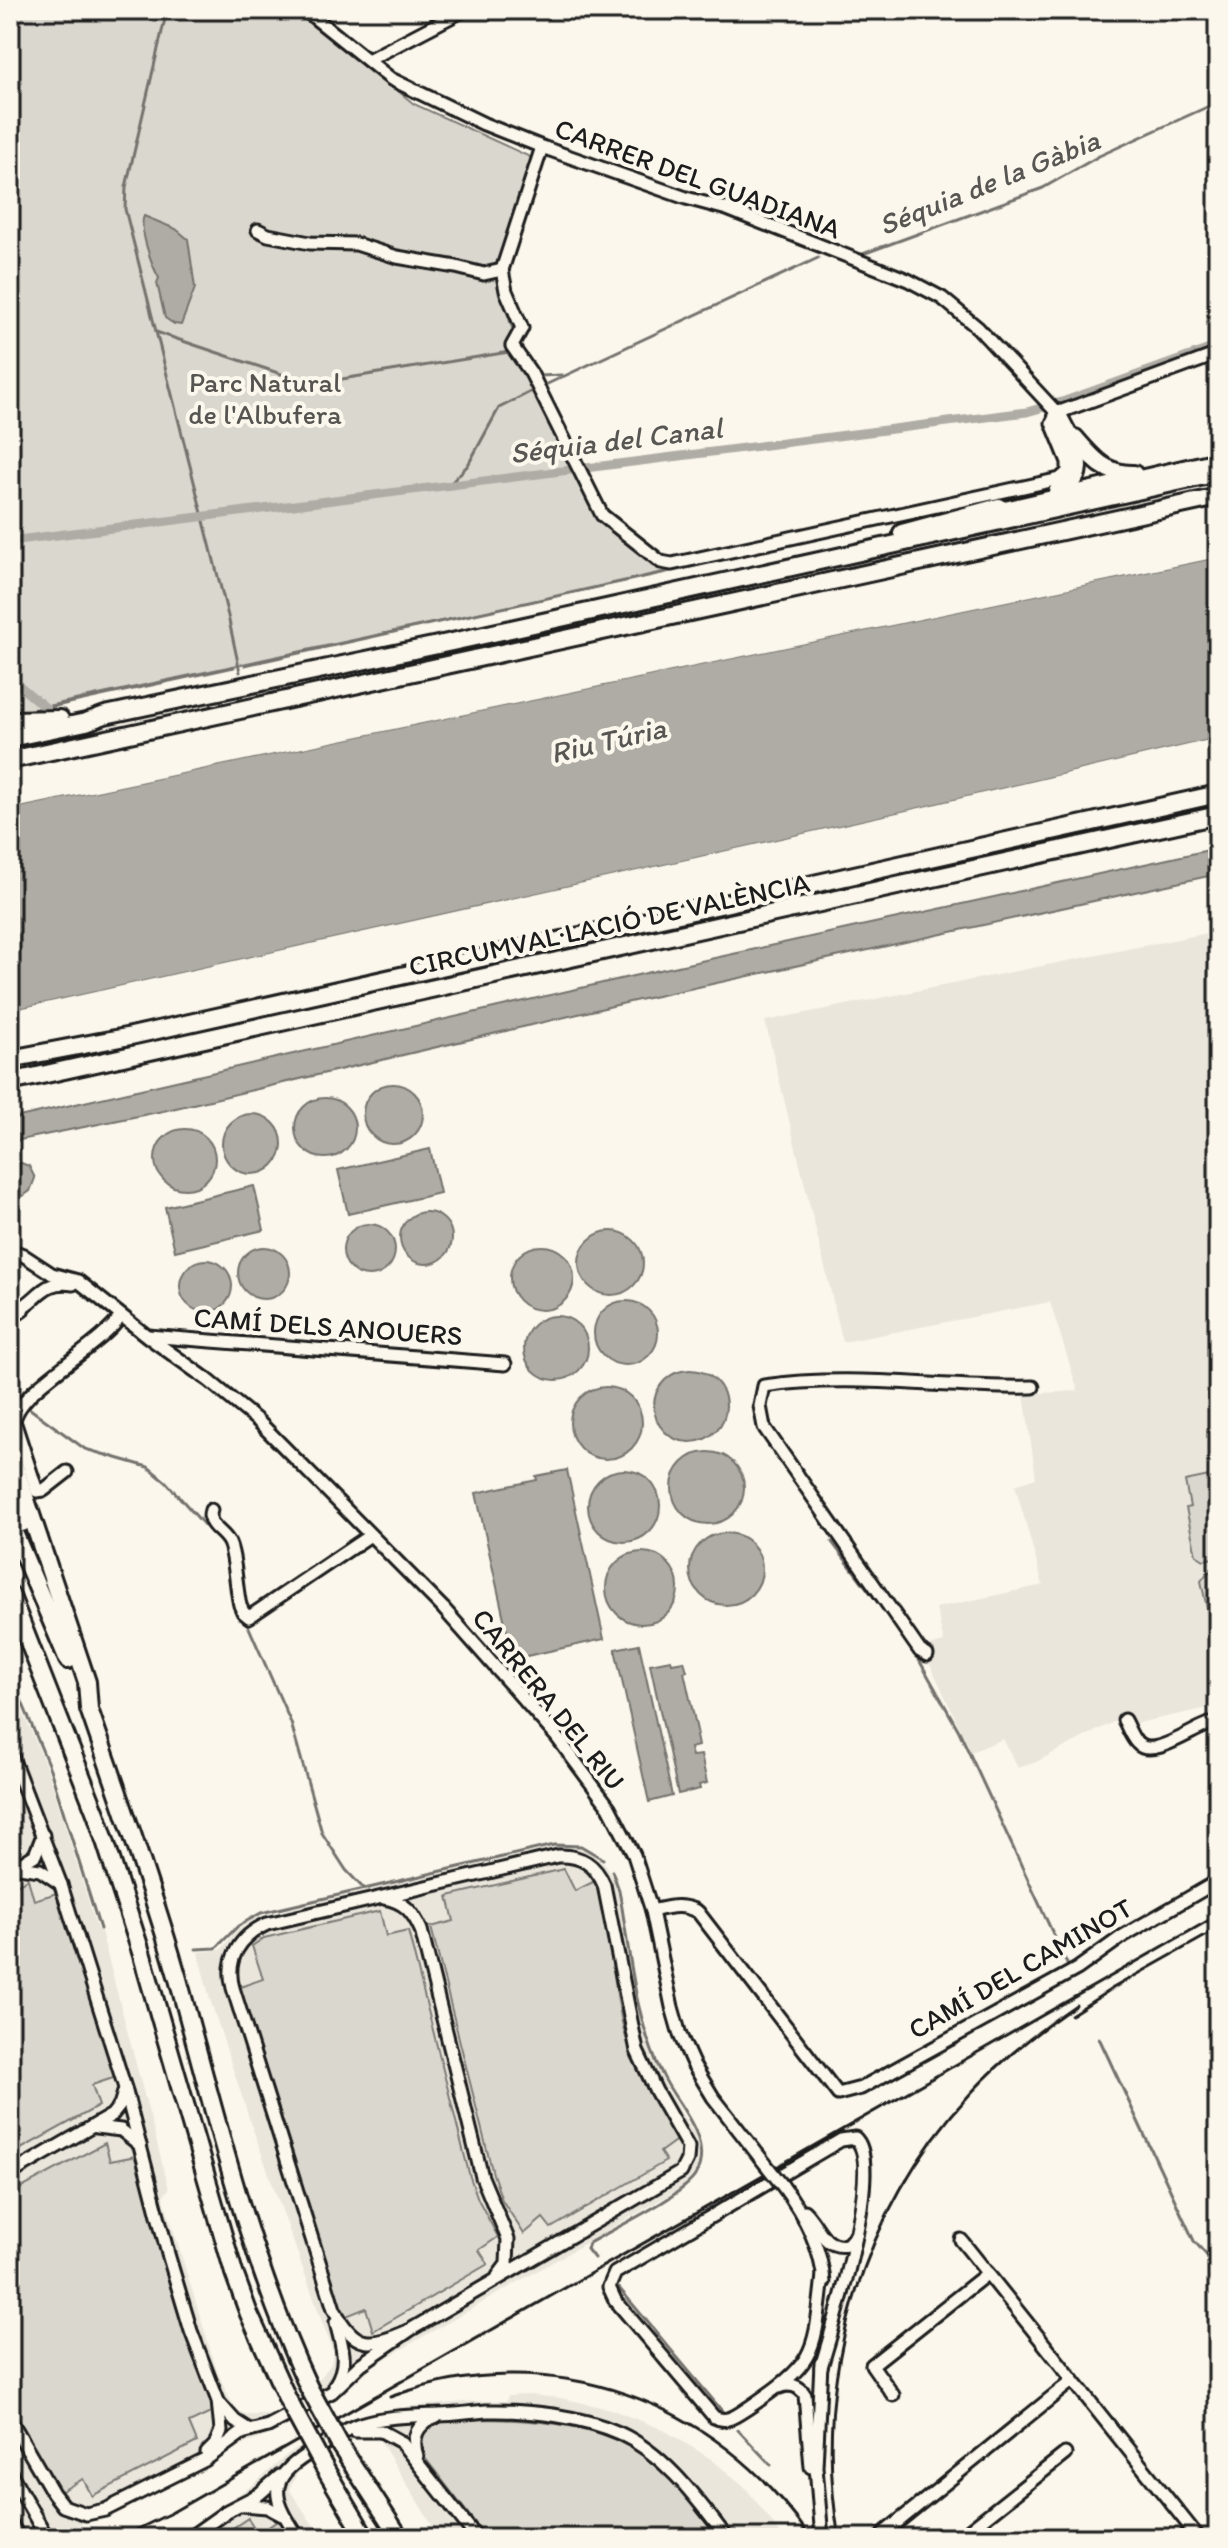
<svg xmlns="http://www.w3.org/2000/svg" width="1228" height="2548" viewBox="0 0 1228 2548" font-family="Itim,sans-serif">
<rect width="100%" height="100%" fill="#fbf7ec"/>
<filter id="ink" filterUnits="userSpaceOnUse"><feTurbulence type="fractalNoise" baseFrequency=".0125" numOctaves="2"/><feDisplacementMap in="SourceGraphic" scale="16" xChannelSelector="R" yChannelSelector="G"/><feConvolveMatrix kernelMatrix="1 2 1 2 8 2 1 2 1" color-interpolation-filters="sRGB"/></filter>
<g filter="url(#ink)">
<g fill="#eae6dc">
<polygon points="1218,931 1218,1706 1133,1724 1129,1714 1036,1762 1018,1768 1003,1739 971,1752 927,1658 925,1647 944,1642 936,1608 1043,1585 1015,1485 1036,1478 1024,1394 1078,1391 1050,1302 843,1342 765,1021"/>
<polygon points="10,1681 48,1771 97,1929 101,1931 169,2189 163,2196 217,2371 229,2398 238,2410 244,2414 272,2414 320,2387 318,2381 331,2364 333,2352 251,2124 209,1996 198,1952 221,1950 234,1933 256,1917 561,1846 578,1847 592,1852 606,1865 617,1887 640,2018 652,2058 671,2097 696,2136 700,2149 696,2171 681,2188 374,2365 342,2395 272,2434 245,2444 121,2512 62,2530 65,2538 10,2538"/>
<polygon points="529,2395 561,2398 610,2409 664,2430 711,2459 745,2487 784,2538 440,2538 379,2439 350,2440 300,2468 289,2489 322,2538 172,2538 254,2484 288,2454 352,2419 393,2408 476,2401 506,2401 508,2396"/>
</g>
<g fill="#dad7ce" stroke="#7b7a75" stroke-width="2">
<polygon points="10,10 299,10 414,104 539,161 497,281 519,350 603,523 669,572 10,714"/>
<polygon points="1209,1476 1218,1479 1218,1557 1204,1560 1196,1555 1186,1508 1190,1507 1185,1481"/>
<polygon points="1218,1569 1218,1638 1215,1626 1211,1627 1201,1581 1208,1572"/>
<path d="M564,1869L575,1891L595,1881C610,1926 612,1975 622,2022C632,2066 652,2102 678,2139L660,2152L666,2161L551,2228L543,2218L524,2234L502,2200L493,2174L431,1927L454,1921L448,1896Z"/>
<polygon points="28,1879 34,1900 57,1893 116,2077 92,2085 99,2106 10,2155 10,1888"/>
<polygon points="380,1911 386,1936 408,1931 470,2177 478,2199 498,2237 479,2250 488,2264 373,2331 366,2308 344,2317 240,1987 263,1979 252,1946 264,1938"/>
<polygon points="105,2143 110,2161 136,2156 174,2299 215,2411 189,2423 197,2442 92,2496 83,2479 60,2492 10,2406 10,2194"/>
<path d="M485,2419C540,2420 604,2424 649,2460C676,2482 697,2511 718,2538H487L422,2454L418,2438C429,2416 463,2421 485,2419Z"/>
<polygon points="248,2518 258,2534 279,2520 291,2538 218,2538"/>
</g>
<g fill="#afaca5" stroke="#74726e" stroke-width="2">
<path d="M144,216L176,229L188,239L195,288L181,325L174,324L165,318L157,283L159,278C152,266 138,227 144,216Z"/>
<polygon points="1218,557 1218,738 924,807 10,1011 10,809"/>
<polygon points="1218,848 1218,874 634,1001 163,1111 10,1142 10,1119 655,971"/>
<circle cx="393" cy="1114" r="30"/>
<circle cx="325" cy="1128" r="30"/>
<circle cx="252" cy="1144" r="30"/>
<circle cx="185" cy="1159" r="30"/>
<polygon points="430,1149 440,1193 348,1214 338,1170"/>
<polygon points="16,1161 29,1166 35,1178 30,1191 23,1196 10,1196 10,1163"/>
<polygon points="254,1186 264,1230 175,1251 165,1207"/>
<circle cx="426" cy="1238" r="26"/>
<circle cx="369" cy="1250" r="26"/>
<circle cx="611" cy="1263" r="32"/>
<circle cx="542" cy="1278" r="32"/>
<circle cx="264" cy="1273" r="26"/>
<circle cx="206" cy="1286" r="26"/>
<circle cx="626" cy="1333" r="32"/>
<circle cx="556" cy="1348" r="32"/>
<circle cx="690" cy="1406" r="36"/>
<circle cx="606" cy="1423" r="36"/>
<circle cx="708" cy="1488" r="36"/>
<polygon points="567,1470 604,1639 513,1659 476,1493 537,1480 536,1476"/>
<circle cx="624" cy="1506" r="36"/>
<circle cx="726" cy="1569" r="36"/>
<circle cx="642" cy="1588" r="36"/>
<polygon points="639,1644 672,1796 649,1802 615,1649"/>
<polygon points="671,1660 672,1663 684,1661 687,1671 684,1672 698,1735 696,1736 698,1746 690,1748 692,1756 701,1755 707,1783 699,1785 700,1789 678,1794 650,1664"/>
</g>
<g fill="#fbf7ec">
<polygon points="1218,553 1218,557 10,809 10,805"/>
<polygon points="1218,738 1218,742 925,811 10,1015 10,1011 924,807"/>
</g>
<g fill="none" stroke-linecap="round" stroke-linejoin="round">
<g stroke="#74726e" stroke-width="3">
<polyline points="167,10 126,187 125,209 228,616 240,672"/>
<polyline points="860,255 1043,188 1099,156 1218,102"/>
<polyline points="156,332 311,384 509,352"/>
<polyline points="539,376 562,375"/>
<polyline points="543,386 818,258"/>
<polyline points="450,484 468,465 499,408 534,390"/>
<polyline points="245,665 935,512"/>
<polyline points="46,708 234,667"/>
<polyline points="26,1406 85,1449 148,1467 166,1482 205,1526"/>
<polyline points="832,1542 895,1625"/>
<polyline points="247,1623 291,1723 322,1833 346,1870 363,1888"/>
<polyline points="914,1651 959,1731 1068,1966"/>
<polyline points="10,1673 50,1769 100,1929"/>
<polyline points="196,1949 216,1948 238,1926 261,1913 554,1845 581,1846 603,1859"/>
<polyline points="1099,2038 1194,2241 1218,2268"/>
<path d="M594,2258L587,2249L589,2243C613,2229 685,2195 696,2174C714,2138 676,2105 662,2074C634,2018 630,1951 619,1890L612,1871"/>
<polyline points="619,2288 723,2412"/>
<polyline points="738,2430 771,2465"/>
</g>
<g stroke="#afaca5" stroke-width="9">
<polyline points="10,541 1027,412 1065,401 1218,346"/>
<polyline points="10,678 46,708"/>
</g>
<defs>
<g id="minor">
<polyline points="305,10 391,79 484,124 542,147 686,198 727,209 908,280 942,298 978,328 1057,413"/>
<polyline points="368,60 464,10"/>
<polyline points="542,147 502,270 506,291 522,328 512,346 531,373 602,515 661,562 672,564 1060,479 1068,472 1068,462 1052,423 1057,413"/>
<polyline points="258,230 268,235 310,243 356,244 397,257 456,267 484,274 502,270"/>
<polyline points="1057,413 1218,354"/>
<polyline points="10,1250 23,1255 52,1274 78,1281 147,1336 208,1380 258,1421 443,1608 556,1736 609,1807 634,1855 652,1911 672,2007 680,2035 693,2064 713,2097 759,2156"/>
<path d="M15,1311C39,1301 41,1279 73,1284"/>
<polyline points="148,1336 505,1364"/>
<path d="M67,1472L44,1490L37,1491L14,1421C20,1387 100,1348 121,1316"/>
<path d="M211,1510C206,1526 221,1529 228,1541C235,1552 236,1590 240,1605L243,1612L249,1617L369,1536"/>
<path d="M927,1655L920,1651L764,1427L760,1406L764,1386C853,1373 943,1389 1033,1387"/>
<path d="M1124,1720C1128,1727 1131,1737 1137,1743C1152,1761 1196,1726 1215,1722L1218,1725"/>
<polyline points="10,1752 61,1885 125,2088 168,2254 191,2331 218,2401 221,2431 215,2445 207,2453"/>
<polyline points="19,1867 40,1870 61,1884"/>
<polyline points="10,1871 35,1855 43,1835"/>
<path d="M384,1898C404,1901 413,1912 421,1930L482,2177L508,2239L507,2264L498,2276"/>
<path d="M652,1911C669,1907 682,1903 698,1912L838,2094L861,2088L1077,1969L1123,1936L1218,1881"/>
<polyline points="96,2127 121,2130 140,2145"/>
<polyline points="10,2174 112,2115 120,2105 125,2089"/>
<path d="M782,2185C803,2213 821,2246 824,2282"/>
<path d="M804,2211C819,2225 822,2249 847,2245L856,2235"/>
<polyline points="961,2240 1199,2538"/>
<polyline points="821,2363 816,2467 822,2538"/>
<path d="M821,2367C832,2330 885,2164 855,2138L841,2140L615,2273L609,2287L615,2300L714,2417C727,2424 737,2415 748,2408C817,2361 814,2356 823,2275"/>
<path d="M335,2385C350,2362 341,2345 336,2322"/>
<path d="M780,2387C790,2383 799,2385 805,2395L811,2467"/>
<polyline points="893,2395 872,2365 988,2273"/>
<polyline points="220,2404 235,2421 249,2430"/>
<path d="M10,2419L53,2493L63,2506L86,2514L105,2510L205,2460L242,2433L268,2426L332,2392L361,2364L410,2330L681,2172L687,2160L688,2147L656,2091L637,2051L604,1885C595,1864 581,1855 558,1856L267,1924C240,1936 225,1959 233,1988L334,2309C355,2351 371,2347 410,2330"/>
<polyline points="355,2431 381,2431 401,2442 477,2538"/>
<path d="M417,2456C411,2437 417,2424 436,2417"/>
<polyline points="10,2472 47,2538"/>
<polyline points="242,2505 267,2507 282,2515"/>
<polyline points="10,2522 19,2538"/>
<polyline points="189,2538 227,2511 258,2495 280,2476"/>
<path d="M299,2538C267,2492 269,2476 318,2448C332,2440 346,2428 360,2424C384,2416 414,2416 439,2415C455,2415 471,2412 487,2411C529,2410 581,2416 619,2433C665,2454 697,2499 727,2538"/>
<polyline points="881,2538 884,2533 1073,2380"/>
<polyline points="959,2538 1065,2454"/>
<polyline points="1183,2538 1192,2530"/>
</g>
<g id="highway">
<path d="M1075,438C1092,458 1106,475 1134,474"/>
<path d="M1057,492C1097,476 1070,440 1057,413"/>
<polyline points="992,513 1218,461"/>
<polyline points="902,533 999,507"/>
<polyline points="10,720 60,719"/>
<polyline points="10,738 86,722 105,715 452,642 1218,473"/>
<polyline points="10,760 1218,497"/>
<polyline points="10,1059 131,1036 1218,794"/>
<polyline points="10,1082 1218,815"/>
<polyline points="10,1316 20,1309"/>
<path d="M10,1452L87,1682L89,1709C120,1799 152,1888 178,1979C216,2117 249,2259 309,2388"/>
<polyline points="10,1495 22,1523"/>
<polyline points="10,1523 68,1660"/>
<polyline points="10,1594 97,1816 141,1952 234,2273 249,2314 288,2400"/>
<polyline points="341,2447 400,2538"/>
<polyline points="324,2467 366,2538"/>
</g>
</defs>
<use href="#minor" stroke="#1c1c1c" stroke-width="17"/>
<use href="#highway" stroke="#1c1c1c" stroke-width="22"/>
<use href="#minor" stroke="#fbf7ec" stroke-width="11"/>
<use href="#highway" stroke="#fbf7ec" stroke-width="16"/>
<g stroke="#1c1c1c" stroke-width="3">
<polyline points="1071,2015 1113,1988 1218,1929"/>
<path d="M390,2397C550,2339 716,2399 811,2538"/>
<polyline points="119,2538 171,2513 1218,1915"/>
<path d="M839,2538C811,2380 861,2213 970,2094C1001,2060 1038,2031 1076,2005"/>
</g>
<defs>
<polyline id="minor-bridge" points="759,2156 782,2185"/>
<g id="highway-bridge">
<polyline points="309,2388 341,2447"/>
<polyline points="288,2400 324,2467"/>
</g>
</defs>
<use href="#minor-bridge" stroke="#1c1c1c" stroke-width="17" stroke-linecap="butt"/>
<use href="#highway-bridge" stroke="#1c1c1c" stroke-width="22" stroke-linecap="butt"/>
<use href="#minor-bridge" stroke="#fbf7ec" stroke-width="11"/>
<use href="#highway-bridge" stroke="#fbf7ec" stroke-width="16"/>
</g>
</g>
<g text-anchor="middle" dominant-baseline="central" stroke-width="8" stroke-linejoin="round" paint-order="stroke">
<g font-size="28" fill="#1c1c1c" stroke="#fbf7ec">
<text transform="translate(698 178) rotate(20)">CARRER DEL GUADIANA</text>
<text transform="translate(609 924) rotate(-12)">CIRCUMVAL·LACIÓ DE VALÈNCIA</text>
<text transform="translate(328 1326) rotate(4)">CAMÍ DELS ANOUERS</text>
<text transform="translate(549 1699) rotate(51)">CARRERA DEL RIU</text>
<text transform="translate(1020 1968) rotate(-30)">CAMÍ DEL CAMINOT</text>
</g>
<g font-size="28" fill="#555451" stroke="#fbf7ec">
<text x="265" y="382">Parc Natural<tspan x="265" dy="32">de l'Albufera</tspan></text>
</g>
<g font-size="30" font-style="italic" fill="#575653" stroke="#fbf7ec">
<text transform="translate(989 182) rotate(-22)">Séquia de la Gàbia</text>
<text transform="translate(616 440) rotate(-7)">Séquia del Canal</text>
<text transform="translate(608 740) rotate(-13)">Riu Túria</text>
</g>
</g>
<rect width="1228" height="2548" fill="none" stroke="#fbf7ec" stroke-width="40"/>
<rect x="20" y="20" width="1188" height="2508" fill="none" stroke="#1c1c1c" stroke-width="3" filter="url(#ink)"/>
</svg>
